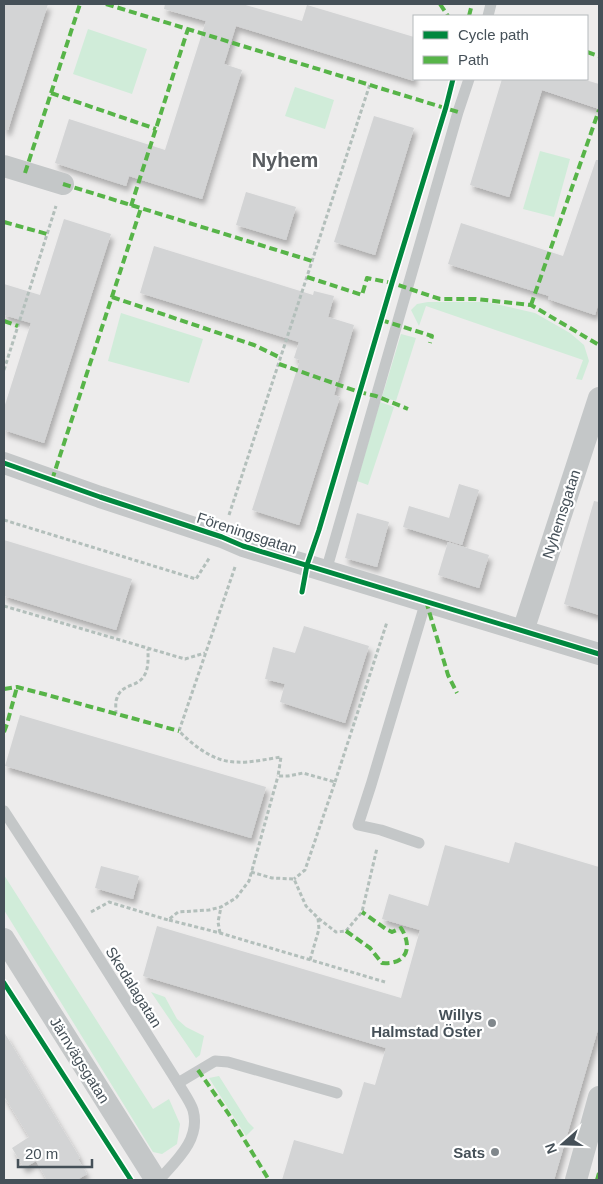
<svg xmlns="http://www.w3.org/2000/svg" width="603" height="1184" viewBox="0 0 603 1184" font-family="Helvetica,sans-serif">
<defs>
<filter id="shadow"><feDropShadow dx="3" dy="5.5" stdDeviation="2.5" flood-color="#0004"/></filter>
</defs>
<rect width="100%" height="100%" fill="#edecec"/>
<g fill="#d0ecd9">
<polygon points="88,29 147,49 132,94 73,74"/>
<polygon points="295,87 334,100 325,129 285,116"/>
<polygon points="540,151 570,159 554,217 523,209"/>
<polygon points="428,302 487,302 535,313 570,333 584,345 589,361 582,380 576,379 583,360 426,306 419,326 411,310 417,304"/>
<polygon points="121,313 203,339 189,383 108,361"/>
<polygon points="401,334 416,338 396,401 382,397"/>
<polygon points="380,402 394,407 368,485 357,481"/>
<polygon points="4,875 153,1109 169,1099 180,1124 177,1144 162,1154 153,1152 4,910"/>
<polygon points="151,992 165,997 177,1019 186,1027 204,1036 200,1055 196,1058"/>
<polygon points="219,1076 248,1122 254,1128 246,1136 209,1078"/>
</g>
<g fill="#d3d4d5" filter="url(#shadow)">
<polygon points="4,4 48,4 8,130 4,130"/>
<polygon points="165,4 242,4 302,21 307,5 414,37 414,81 236,26 224,64 242,70 202,199 129,176 126,186 55,163 69,119 165,150 206,21 164,9"/>
<polygon points="502,79 582,79 599,84 599,109 542,90 509,197 470,185"/>
<polygon points="374,116 414,128 375,255 334,242"/>
<polygon points="596,160 599,160 599,302 595,315 548,299 549,296 448,264 461,223 563,256"/>
<polygon points="246,192 296,207 286,240 236,225"/>
<polygon points="64,219 111,234 44,443 4,430 4,408 31,323 4,315 4,284 40,295"/>
<polygon points="154,246 313,295 314,291 334,296 328,317 354,325 334,395 340,397 299,525 252,510 300,360 294,358 299,342 140,293"/>
<polygon points="459,484 479,490 462,545 403,527 409,506 449,518"/>
<polygon points="594,501 599,502 599,615 564,604"/>
<polygon points="357,513 389,522 377,567 345,558"/>
<polygon points="4,540 132,579 116,630 4,596"/>
<polygon points="448,542 489,555 479,588 438,575"/>
<polygon points="304,626 369,646 345,723 280,702 285,684 265,679 273,647 295,653"/>
<polygon points="20,715 266,787 251,838 5,766"/>
<polygon points="515,842 599,867 599,1026 554,1180 282,1180 294,1140 343,1154 364,1082 375,1085 386,1048 143,976 157,926 401,998 420,930 382,919 389,894 428,906 445,845 509,863"/>
<polygon points="101,866 139,876 133,899 95,888"/>
<polygon points="4,1032 80,1158 78,1159 87,1174 77,1180 47,1180 36,1161 24,1168 12,1148 29,1137 4,1096"/>
</g>
<g fill="none" stroke-linecap="round" stroke-linejoin="round">
<g stroke="#b3bfbb" stroke-width="3" stroke-dasharray="4 2.5" stroke-linecap="butt">
<polyline points="4,370 56,206"/>
<polyline points="229,515 370,84"/>
<polyline points="4,520 196,579 210,557"/>
<path d="M235,567L179,731C195,747 214,762 237,762C249,763 268,759 281,757L278,776H288L303,773L335,782L305,870L294,879"/>
<polyline points="4,606 185,659 205,653"/>
<path d="M116,714C116,709 115,702 117,698C121,684 138,687 144,676C149,668 148,658 148,649"/>
<polyline points="335,782 387,622"/>
<polyline points="251,872 272,878 294,879 306,906 318,918 336,932 346,931 362,912 377,848"/>
<polyline points="91,912 109,902 168,920 178,912 209,910 221,907 236,898 249,881 278,776"/>
<polyline points="169,920 220,933 385,982"/>
<polyline points="220,933 218,922 221,907"/>
<polyline points="310,960 319,929 318,918"/>
</g>
<g stroke="#c4c7c8" stroke-width="11">
<polyline points="488,16 491,4"/>
<polyline points="326,571 458,112 469,79"/>
<path d="M4,811L75,920L178,1083C183,1092 190,1101 193,1110C201,1139 177,1160 159,1180"/>
<polyline points="419,843 381,830 358,825 371,785 426,601"/>
<polyline points="178,1083 215,1061 228,1062 337,1093"/>
</g>
<g stroke="#c4c7c8" stroke-width="22">
<polyline points="4,166 63,184"/>
<polyline points="4,463 100,497 222,537 243,546 599,654"/>
<polyline points="523,631 599,398"/>
<polyline points="4,939 156,1180"/>
<polyline points="576,1180 599,1097"/>
</g>
<g stroke="#57b448" stroke-width="4" stroke-dasharray="8 4" stroke-linecap="butt">
<polyline points="106,4 458,112"/>
<polyline points="440,4 448,16"/>
<polyline points="469,16 472,4"/>
<polyline points="587,52 599,56"/>
<polyline points="51,93 156,129"/>
<polyline points="25,173 80,4"/>
<polyline points="63,184 312,261"/>
<polyline points="131,206 188,29"/>
<polyline points="4,222 47,234"/>
<polyline points="307,277 362,295 367,278 392,283 440,299 476,299 531,305 599,345"/>
<polyline points="112,297 254,345 281,358"/>
<polyline points="531,305 599,110"/>
<polyline points="381,320 432,336 430,343"/>
<polyline points="4,321 18,326"/>
<polyline points="279,364 359,392 376,396 408,409"/>
<polyline points="52,480 141,208"/>
<polyline points="426,601 448,675 457,693"/>
<polyline points="4,689 17,687 44,694 179,731"/>
<polyline points="4,732 7,724 17,687"/>
<path d="M346,931L370,948L382,963C407,965 413,947 401,928L392,932L386,929L362,912"/>
<polyline points="198,1070 228,1113 269,1180"/>
<polyline points="597,1180 599,1173"/>
</g>
<defs>
<g id="cycleway">
<polyline points="4,463 100,497 222,537 243,546 599,654"/>
<polyline points="302,592 307,565 319,530 392,283 446,107 453,79"/>
<polyline points="4,983 131,1180"/>
</g>
</defs>
<use href="#cycleway" stroke="#fff" stroke-width="8"/>
<use href="#cycleway" stroke="#00873e" stroke-width="5"/>
</g>
<g fill="#80878c" stroke="#fff" stroke-width="2">
<circle cx="492" cy="1023" r="5"/>
<circle cx="495" cy="1152" r="5"/>
</g>
<g text-anchor="middle" dominant-baseline="central" stroke-width="4.5" stroke-linejoin="round" paint-order="stroke">
<g font-size="15" fill="#455058" stroke="#fff">
<text transform="translate(561 514) rotate(-72)">Nyhemsgatan</text>
<text transform="translate(247 533) rotate(18)">Föreningsgatan</text>
<text transform="translate(134 987) rotate(58)">Skedalagatan</text>
<text transform="translate(80 1060) rotate(58)">Järnvägsgatan</text>
</g>
<g font-size="15" font-weight="bold" fill="#455058" stroke="#fff" text-anchor="end">
<text x="482" y="1014">Willys<tspan x="482" dy="17">Halmstad Öster</tspan></text>
<text x="485" y="1152">Sats</text>
</g>
<g font-size="20" font-weight="bold" fill="#585c60" stroke="#fff">
<text x="285" y="160">Nyhem</text>
</g>
</g>
<rect width="603" height="1184" fill="none" stroke="#455058" stroke-width="10"/>
<rect x="413" y="15" width="175" height="65" fill="#ffffff" stroke="#b5b9bc"/>
<rect x="423" y="31" width="25" height="8" fill="#00873e" stroke="#b5b9bc"/>
<text x="458" y="40" font-size="15" fill="#455058">Cycle path</text>
<rect x="423" y="56" width="25" height="8" fill="#57b448" stroke="#b5b9bc"/>
<text x="458" y="65" font-size="15" fill="#455058">Path</text>
<g transform="translate(563 1144) rotate(250)" stroke="#ffffff" stroke-width="4" paint-order="stroke">
<path d="M0-4L9 19L0 12L-9 19Z" fill="#455058"/>
<text y="-8" font-size="14" font-weight="bold" text-anchor="middle" fill="#455058">N</text>
</g>
<path d="M18 1159v8h74v-8" fill="none" stroke="#455058" stroke-width="2.5"/>
<text x="25" y="1159" font-size="15" fill="#455058" stroke="#ffffff" stroke-width="4" paint-order="stroke">20 m</text>
</svg>
